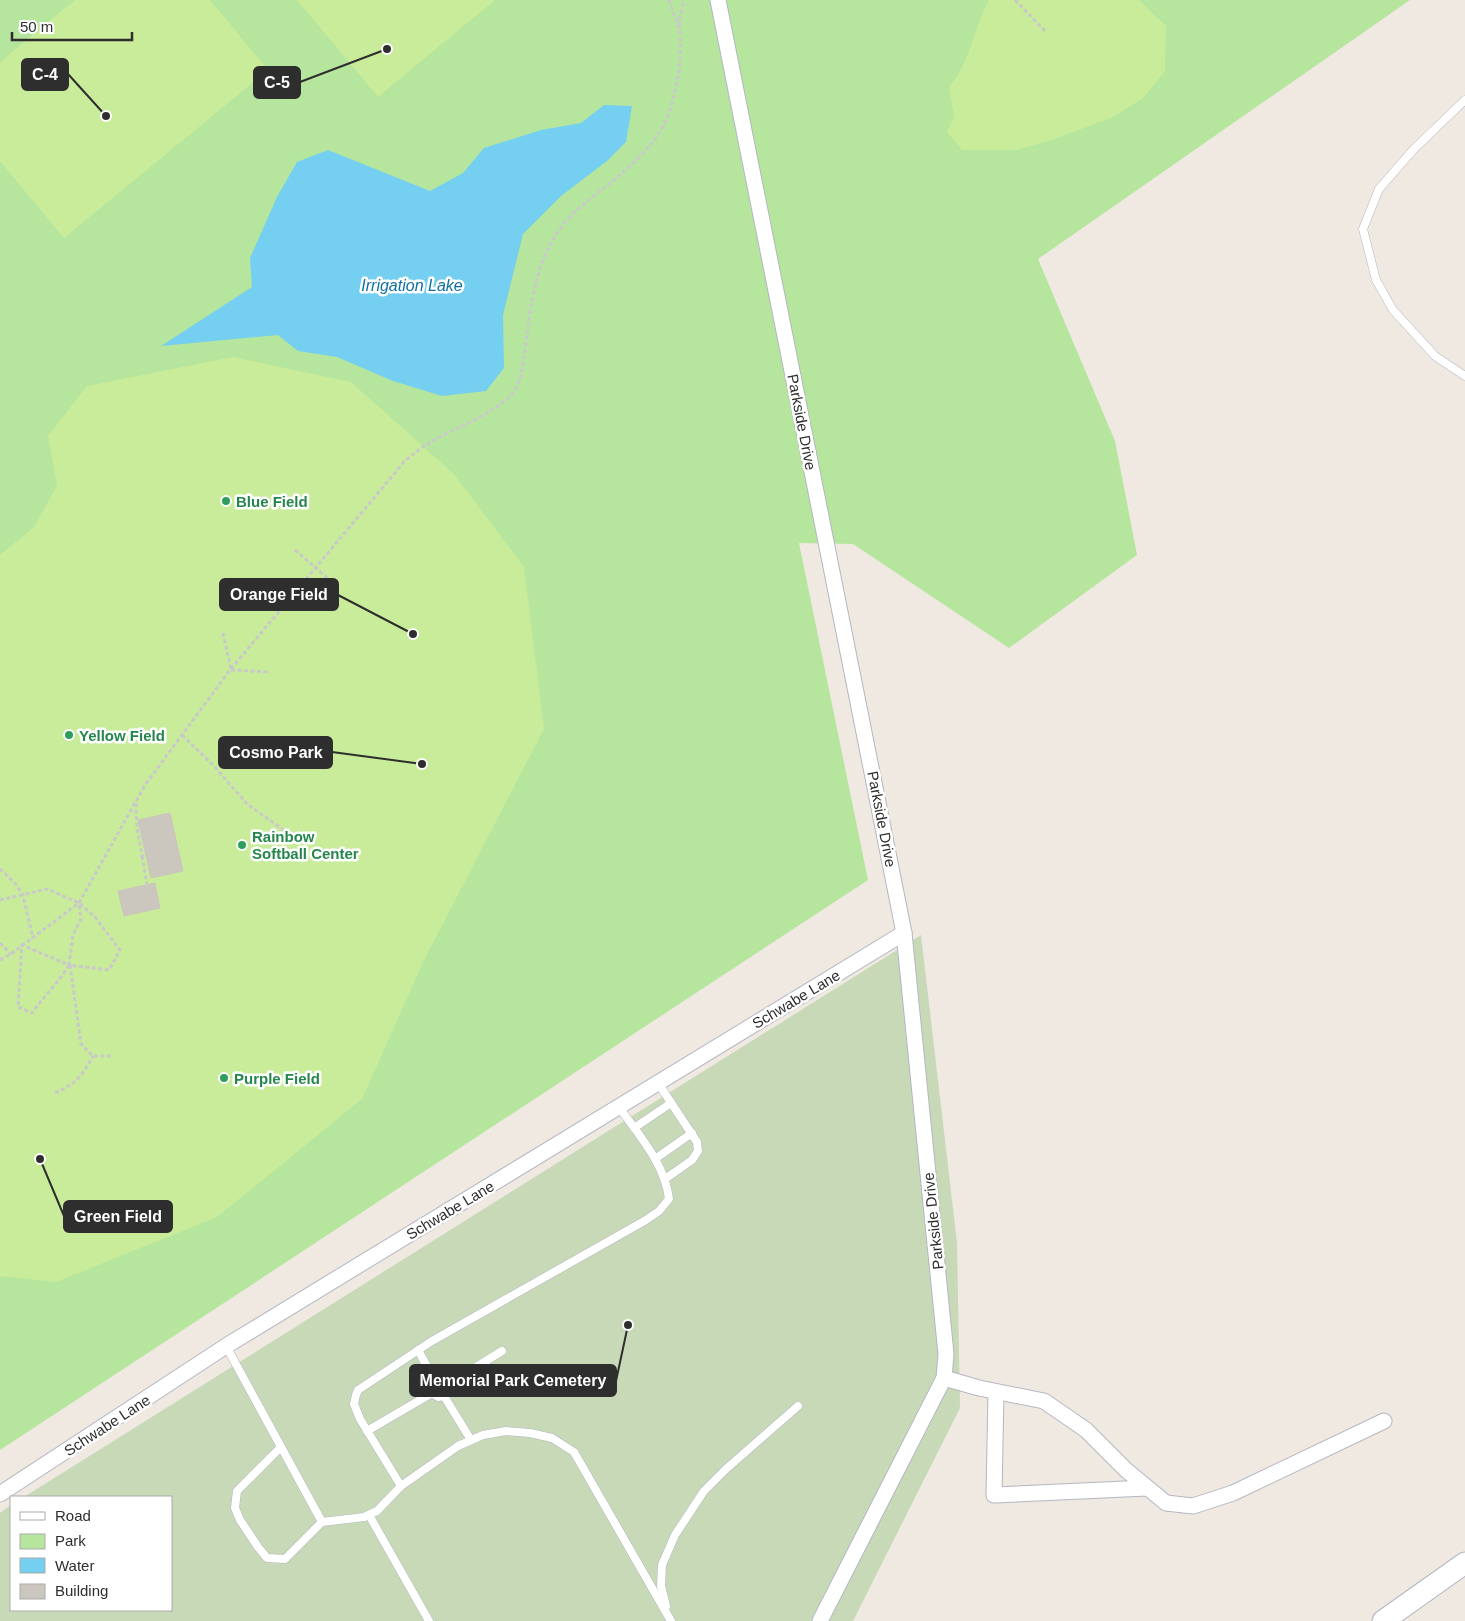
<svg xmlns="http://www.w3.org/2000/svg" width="1465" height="1621" viewBox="0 0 1465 1621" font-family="Helvetica,sans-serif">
<rect width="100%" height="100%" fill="#efe9e1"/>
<polygon fill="#b6e59e" points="0,0 1410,0 1038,259 1115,441 1137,555 1009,648 853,544 799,543 868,880 0,1450"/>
<polygon fill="#c8d9b8" points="921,935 957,1243 960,1408 853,1621 0,1621 0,1513 11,1505 11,1610 171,1610 171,1497 24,1497"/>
<g fill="#c9ec9a">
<polygon points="75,0 210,0 268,70 64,238 0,161 0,62"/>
<polygon points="297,0 495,0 378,97"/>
<path d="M989,0H1139L1166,26L1165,71L1143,98L1113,117L1052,140L1016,150H962L947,132L954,116L949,87C970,63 974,28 989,0Z"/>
<polygon points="233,357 351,382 454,474 524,567 544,729 423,962 362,1099 217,1217 56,1282 0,1276 0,555 34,527 57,486 48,436 87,386"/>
</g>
<polygon fill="#75cff0" points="604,105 632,106 626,142 607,161 561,196 523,234 503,315 504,368 486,391 442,396 393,381 337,357 298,351 278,335 161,346 252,287 250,258 277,197 297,162 328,150 430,191 463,173 484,148 541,130 581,123"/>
<g fill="#cbc7bf" stroke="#cbc5ba">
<polygon points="170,813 183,871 151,878 138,820"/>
<polygon points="155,883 160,908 124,916 118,891"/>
</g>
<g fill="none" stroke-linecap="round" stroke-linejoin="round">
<defs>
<g id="lane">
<polyline points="1465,100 1413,150 1379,189 1363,229 1376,280 1393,310 1435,356 1465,376"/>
<polyline points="658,1083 697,1142 698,1151 692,1160 665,1179"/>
<polyline points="634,1128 671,1103"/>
<polyline points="655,1159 692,1133"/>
<polyline points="226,1346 322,1522 364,1517 377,1511 401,1486 458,1446 483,1435 506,1431 530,1433 552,1438 574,1452 671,1621"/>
<polyline points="418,1350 435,1381 442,1380 447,1385 449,1391 444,1396 438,1397 432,1393 432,1387 435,1381"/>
<polyline points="447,1385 502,1351"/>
<polyline points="444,1396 471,1440"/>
<polyline points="367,1431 432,1393"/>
<polyline points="281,1447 237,1491 235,1508 240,1520 258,1547 267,1558 285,1559 322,1522"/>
<path d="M401,1486L360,1419L354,1404L356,1395L358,1390L432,1341L646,1220L659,1211L669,1199C665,1164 639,1135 619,1107"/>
<polyline points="369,1515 429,1621"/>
<polyline points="666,1606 661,1586 662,1565 675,1535 704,1491 726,1469 798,1406"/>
</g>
<g id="street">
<polyline points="718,0 904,933 946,1354 944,1378 820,1621"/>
<polyline points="944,1378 979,1388 1044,1401 1086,1430 1126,1470 1166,1503 1193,1506 1233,1493 1384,1421"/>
<polyline points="996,1392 994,1495 1147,1488"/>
<polyline points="0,1494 226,1346 904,933"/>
</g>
<polyline id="secondary" points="1383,1621 1465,1563"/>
</defs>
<use href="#lane" stroke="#b4b7c1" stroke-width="9"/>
<use href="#street" stroke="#b4b7c1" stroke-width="17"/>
<use href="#secondary" stroke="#b4b7c1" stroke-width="23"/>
<g stroke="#c9c9c9" stroke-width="3" stroke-dasharray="4 2.5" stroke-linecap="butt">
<polyline points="1015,0 1046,32"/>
<polyline points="679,26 680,18 684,0"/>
<polyline points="295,550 333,583"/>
<polyline points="223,633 231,669"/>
<polyline points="231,670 270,672"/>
<polyline points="182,735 213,765 247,804 285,831"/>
<polyline points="136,803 137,828 142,856 146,855"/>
<polyline points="142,856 147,885"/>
<polyline points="0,869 15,883 23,895 33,938"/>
<polyline points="0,900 47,889 79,903 95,917 120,950 109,970 69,965"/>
<polyline points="0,943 11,954"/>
<path d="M0,960L11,954L79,903L145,785L230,670L404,462C414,453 424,445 436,439C458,427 502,410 515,390C518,386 519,380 521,375C530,327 529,275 557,233C573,209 599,193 621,174C638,159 656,142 665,122C676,101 684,51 679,29C676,19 672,9 669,0"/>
<path d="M69,965C59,982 44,996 32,1013L18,1007L22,945L69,965L73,935L81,919L79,903"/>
<polyline points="70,965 81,1044 93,1056 113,1056"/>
<path d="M55,1093C77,1083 81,1077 93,1056"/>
</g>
<use href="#lane" stroke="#fff" stroke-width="8"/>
<use href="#street" stroke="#fff" stroke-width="15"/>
<use href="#secondary" stroke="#fff" stroke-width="21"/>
</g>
<g fill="#2e9e5b" stroke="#fff" stroke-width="2">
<circle cx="226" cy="501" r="5"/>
<circle cx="69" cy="735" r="5"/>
<circle cx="242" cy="845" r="5"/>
<circle cx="224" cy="1078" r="5"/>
</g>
<g text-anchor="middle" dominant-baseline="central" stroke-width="5" stroke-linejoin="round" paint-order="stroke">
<g font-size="15" fill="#2e2e2e" stroke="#fff">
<text transform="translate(802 422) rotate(79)">Parkside Drive</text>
<text transform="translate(882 819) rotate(79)">Parkside Drive</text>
<text transform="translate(796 999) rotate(-31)">Schwabe Lane</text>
<text transform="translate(450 1210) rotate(-31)">Schwabe Lane</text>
<text transform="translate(933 1221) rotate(-96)">Parkside Drive</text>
<text transform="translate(107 1425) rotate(-33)">Schwabe Lane</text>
</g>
<g font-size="15" font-weight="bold" fill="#27864d" stroke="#fff" text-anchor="start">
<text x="236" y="501">Blue Field</text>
<text x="79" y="735">Yellow Field</text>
<text x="252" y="836">Rainbow<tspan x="252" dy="17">Softball Center</tspan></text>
<text x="234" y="1078">Purple Field</text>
</g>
<g font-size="16" font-style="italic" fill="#0d6fa3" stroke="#fff">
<text x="412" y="285">Irrigation Lake</text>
</g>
</g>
<path fill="none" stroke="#2e2e2e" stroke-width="2" d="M106 116L68 74M387 49L300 82M413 634L338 595M422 764L332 752M40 1159L64 1216M628 1325L616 1381"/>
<g fill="#2e2e2e" stroke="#fff" stroke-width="2">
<circle cx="106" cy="116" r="5"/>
<circle cx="387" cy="49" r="5"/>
<circle cx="413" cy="634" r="5"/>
<circle cx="422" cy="764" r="5"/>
<circle cx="40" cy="1159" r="5"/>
<circle cx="628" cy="1325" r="5"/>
</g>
<g fill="#2e2e2e" stroke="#2e2e2e" stroke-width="2">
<rect x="22" y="59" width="46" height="31" rx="5"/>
<rect x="254" y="67" width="46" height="31" rx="5"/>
<rect x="220" y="579" width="118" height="31" rx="5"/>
<rect x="219" y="737" width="113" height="31" rx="5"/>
<rect x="64" y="1201" width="108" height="31" rx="5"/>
<rect x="410" y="1365" width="206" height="31" rx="5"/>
</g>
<g font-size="16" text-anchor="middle" font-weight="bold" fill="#fff">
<text x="45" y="80">C-4</text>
<text x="277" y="88">C-5</text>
<text x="279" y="600">Orange Field</text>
<text x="276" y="758">Cosmo Park</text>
<text x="118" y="1222">Green Field</text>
<text x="513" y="1386">Memorial Park Cemetery</text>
</g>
<rect x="10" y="1496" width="162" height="115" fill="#ffffff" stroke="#ababab"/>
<rect x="20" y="1512" width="25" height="8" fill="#ffffff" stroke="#ababab"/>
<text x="55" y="1521" font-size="15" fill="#2e2e2e">Road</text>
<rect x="20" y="1534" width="25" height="15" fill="#b6e59e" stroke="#ababab"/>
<text x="55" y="1546" font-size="15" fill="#2e2e2e">Park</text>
<rect x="20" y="1558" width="25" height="15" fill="#75cff0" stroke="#ababab"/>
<text x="55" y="1571" font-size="15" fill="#2e2e2e">Water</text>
<rect x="20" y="1584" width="25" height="15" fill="#cbc7bf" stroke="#ababab"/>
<text x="55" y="1596" font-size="15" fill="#2e2e2e">Building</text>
<path d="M12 32v8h120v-8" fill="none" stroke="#2e2e2e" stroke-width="2.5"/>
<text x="20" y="32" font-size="15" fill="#2e2e2e" stroke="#ffffff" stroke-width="4" paint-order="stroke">50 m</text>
</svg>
